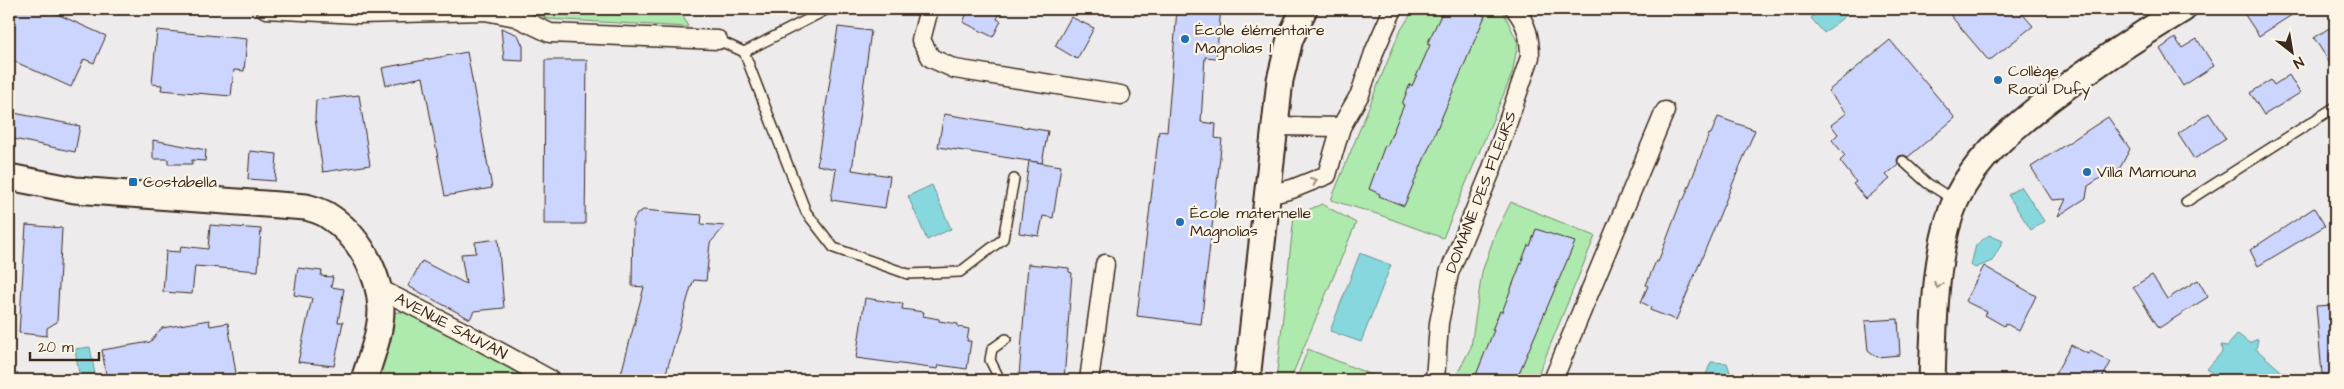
<svg xmlns="http://www.w3.org/2000/svg" width="2344" height="389" viewBox="0 0 2344 389" font-family="'Architects Daughter',sans-serif">
<rect width="100%" height="100%" fill="#eeebec"/>
<filter id="ink" filterUnits="userSpaceOnUse"><feTurbulence type="fractalNoise" baseFrequency=".02" numOctaves="2"/><feDisplacementMap in="SourceGraphic" scale="10" xChannelSelector="R" yChannelSelector="G"/><feConvolveMatrix kernelMatrix="1 2 1 2 8 2 1 2 1" color-interpolation-filters="sRGB"/></filter>
<g filter="url(#ink)">
<g fill="#aee9ae" stroke="#748a66">
<polygon points="527,9 680,9 688,27 548,19"/>
<polygon points="1414,9 1502,9 1518,43 1512,74 1443,238 1377,214 1331,200 1399,33"/>
<polygon points="1511,202 1595,236 1536,380 1454,380 1471,347 1482,272 1495,234"/>
<polygon points="1322,204 1356,223 1290,380 1276,380 1294,216"/>
<polygon points="410,311 538,380 374,380 389,313"/>
<polygon points="1308,349 1384,380 1296,380"/>
</g>
<g fill="#87d8de" stroke="#699291">
<polygon points="1822,9 1854,9 1824,33 1811,18"/>
<polygon points="932,185 951,229 927,240 908,196"/>
<polygon points="2021,186 2044,221 2031,230 2008,195"/>
<polygon points="1989,235 2003,241 1992,261 1975,268 1971,265 1976,245"/>
<polygon points="1360,253 1391,265 1361,342 1330,331"/>
<polygon points="2238,334 2249,343 2258,339 2256,349 2288,377 2285,380 2220,380 2207,369 2222,352 2221,345 2227,346"/>
<polygon points="90,347 96,380 80,380 75,349"/>
<polygon points="1711,362 1727,363 1732,378 1730,380 1707,380 1705,377"/>
</g>
<g fill="#ccd5fd" stroke="#3b2a1e">
<polygon points="17,9 46,9 106,36 94,63 84,59 71,87 9,59 9,27"/>
<polygon points="969,9 1002,9 997,19 1001,21 993,37 963,22"/>
<polygon points="1177,9 1221,9 1216,58 1205,57 1201,122 1216,124 1215,138 1222,139 1201,324 1137,316 1159,131 1167,132"/>
<polygon points="1444,9 1468,9 1485,16 1404,206 1379,196 1380,194 1369,189 1385,145 1387,146 1404,105 1402,104 1410,84 1412,86 1430,45 1427,44"/>
<polygon points="1945,9 2018,9 2033,26 1989,61"/>
<polygon points="2241,9 2301,9 2259,36"/>
<polygon points="1071,17 1094,28 1077,59 1055,46"/>
<polygon points="2335,24 2335,71 2314,38"/>
<polygon points="838,27 871,31 852,170 890,176 885,208 831,200 836,169 817,165"/>
<polygon points="501,28 518,35 523,46 523,61 504,60"/>
<polygon points="157,30 247,39 244,71 234,70 231,96 161,90 162,85 152,84"/>
<polygon points="2175,38 2182,48 2197,39 2214,66 2183,86 2160,49"/>
<polygon points="1890,40 1955,118 1908,157 1904,155 1899,156 1897,160 1898,165 1886,175 1890,179 1866,199 1853,184 1856,182 1840,161 1845,156 1832,140 1838,134 1831,125 1847,113 1828,91"/>
<polygon points="467,52 492,188 445,196 423,77 386,85 382,68"/>
<polygon points="545,60 587,60 585,224 544,224"/>
<polygon points="2289,75 2300,93 2264,115 2250,93 2271,80 2274,85"/>
<polygon points="359,95 370,165 323,172 315,118 316,100"/>
<polygon points="9,112 80,126 75,152 9,138"/>
<polygon points="2209,113 2226,139 2194,159 2178,134"/>
<polygon points="944,114 1048,131 1042,163 938,147"/>
<polygon points="1718,117 1755,130 1676,320 1650,310 1651,307 1641,302 1648,286 1646,285 1656,261 1658,262 1681,201 1684,199 1709,134 1711,134"/>
<polygon points="2108,117 2130,149 2115,177 2105,175 2088,186 2086,198 2058,216 2066,199 2052,200 2031,167"/>
<polygon points="153,140 206,150 205,161 192,160 192,164 168,164 168,159 153,159"/>
<polygon points="250,151 277,154 275,181 248,179"/>
<polygon points="1029,161 1061,166 1053,218 1043,216 1039,236 1019,233"/>
<polygon points="2314,208 2325,226 2258,266 2250,250"/>
<polygon points="643,210 702,215 701,224 725,226 710,243 706,281 694,280 691,287 664,380 644,380 621,374 644,287 632,286 633,221 637,214"/>
<polygon points="26,225 62,228 57,322 47,328 47,336 19,333"/>
<polygon points="210,225 261,229 258,271 195,266 192,294 163,292 166,251 180,252 181,246 208,249"/>
<polygon points="1536,229 1575,242 1516,380 1474,380 1494,330 1492,330 1500,311 1502,312 1528,245 1530,246"/>
<polygon points="498,239 504,308 474,311 470,319 408,286 422,261 466,284 461,254 476,253 475,242"/>
<polygon points="1028,264 1069,268 1069,272 1072,273 1064,380 1019,376"/>
<polygon points="1984,266 2036,296 2019,331 2005,323 2004,326 1985,315 1987,312 1965,301"/>
<polygon points="298,268 322,271 321,276 333,277 331,287 344,289 338,322 343,322 334,366 298,362 312,298 294,295"/>
<polygon points="2152,275 2167,299 2198,280 2208,297 2159,328 2133,287"/>
<polygon points="865,298 903,304 902,309 924,312 923,316 939,319 939,321 958,324 958,327 969,329 967,341 971,341 967,369 939,365 938,369 856,358"/>
<polygon points="2335,305 2335,374 2322,374 2316,306"/>
<polygon points="1898,319 1900,355 1877,357 1868,350 1865,321"/>
<polygon points="209,320 210,326 228,323 237,380 107,380 102,350 150,342 162,328"/>
<polygon points="2071,345 2088,354 2090,351 2111,362 2101,380 2052,380"/>
</g>
<g fill="none" stroke-linecap="round" stroke-linejoin="round">
<defs>
<g id="lane">
<polyline points="718,40 744,52 806,212 834,248 908,274 960,272 1003,239 1014,179"/>
<polyline points="744,52 828,9"/>
<polyline points="1903,161 1927,183 1954,200"/>
<polyline points="2186,202 2335,107"/>
<polyline points="1000,380 990,360 992,349 1006,339"/>
</g>
<g id="street">
<polyline points="266,9 358,14 485,11 516,17 550,33 718,40"/>
<polyline points="929,9 921,40 931,58 955,69 1121,95"/>
<polyline points="1275,126 1341,127"/>
<polyline points="1268,195 1292,189 1327,175 1341,127 1360,94 1375,50 1393,9"/>
<polyline points="376,287 460,330 551,380"/>
<polyline points="1089,380 1105,264"/>
<path d="M1435,380L1439,323L1449,273L1491,171L1530,57C1530,38 1527,24 1515,9"/>
<polyline points="1553,380 1665,111"/>
</g>
<g id="secondary">
<path d="M9,177L75,190L306,207C313,209 321,211 327,215C358,234 380,273 381,309C381,333 371,357 364,380"/>
<polyline points="1247,380 1280,80 1290,39 1304,9"/>
<path d="M1932,380C1934,326 1934,250 1956,200C1976,157 2015,126 2051,98C2094,65 2137,37 2183,9"/>
</g>
</defs>
<use href="#lane" stroke="#3b2a1e" stroke-width="12"/>
<use href="#street" stroke="#3b2a1e" stroke-width="21"/>
<use href="#secondary" stroke="#3b2a1e" stroke-width="29"/>
<use href="#lane" stroke="#fcf5e5" stroke-width="9"/>
<use href="#street" stroke="#fcf5e5" stroke-width="18"/>
<use href="#secondary" stroke="#fcf5e5" stroke-width="25"/>
</g>
<defs><path id="oneway-chevron" d="M-2-3.5L2.5 0L-2 3.5" fill="none" stroke-width="1.6" stroke-linecap="round" stroke-linejoin="round" transform="scale(1.25)"/></defs>
<g stroke="#9c9082">
<use href="#oneway-chevron" transform="translate(1314 181) rotate(-24)"/>
<use href="#oneway-chevron" transform="translate(1938 285) rotate(99)"/>
</g>
</g>
<g fill="#1f6fb2" stroke="#fcf5e5" stroke-width="2">
<circle cx="1185" cy="39" r="5"/>
<circle cx="1998" cy="80" r="5"/>
<circle cx="2087" cy="172" r="5"/>
<rect x="128" y="177" width="10" height="10" rx="2.5"/>
<circle cx="1180" cy="222" r="5"/>
</g>
<g text-anchor="middle" dominant-baseline="central" stroke-width="4.5" stroke-linejoin="round" paint-order="stroke">
<g font-size="16" fill="#3b2a1e" stroke="#fcf5e5" text-anchor="start">
<text x="1195" y="30">École élémentaire<tspan x="1195" dy="18">Magnolias 1</tspan></text>
<text x="2008" y="71">Collège<tspan x="2008" dy="18">Raoul Dufy</tspan></text>
<text x="2097" y="172">Villa Mamouna</text>
<text x="143" y="182">Costabella</text>
<text x="1190" y="213">École maternelle<tspan x="1190" dy="18">Magnolias</tspan></text>
</g>
<g font-size="16" fill="#3b2a1e" stroke="#fcf5e5">
<text transform="translate(1481 192) rotate(-69)">DOMAINE DES FLEURS</text>
<text transform="translate(451 326) rotate(28)">AVENUE SAUVAN</text>
</g>
</g>
<rect width="2344" height="389" fill="none" stroke="#fcf5e5" stroke-width="30"/>
<rect x="15" y="15" width="2314" height="359" fill="none" stroke="#3b2a1e" stroke-width="2" filter="url(#ink)"/>
<g transform="translate(2292 52) rotate(149)" stroke="#fcf5e5" stroke-width="4" paint-order="stroke">
<path d="M0-4L9 19L0 12L-9 19Z" fill="#3b2a1e"/>
<text y="-8" font-size="14" font-weight="bold" text-anchor="middle" fill="#3b2a1e">N</text>
</g>
<path d="M30 352v8h69v-8" fill="none" stroke="#3b2a1e" stroke-width="2.5"/>
<text x="38" y="352" font-size="15" fill="#3b2a1e" stroke="#fcf5e5" stroke-width="4" paint-order="stroke">20 m</text>
</svg>
